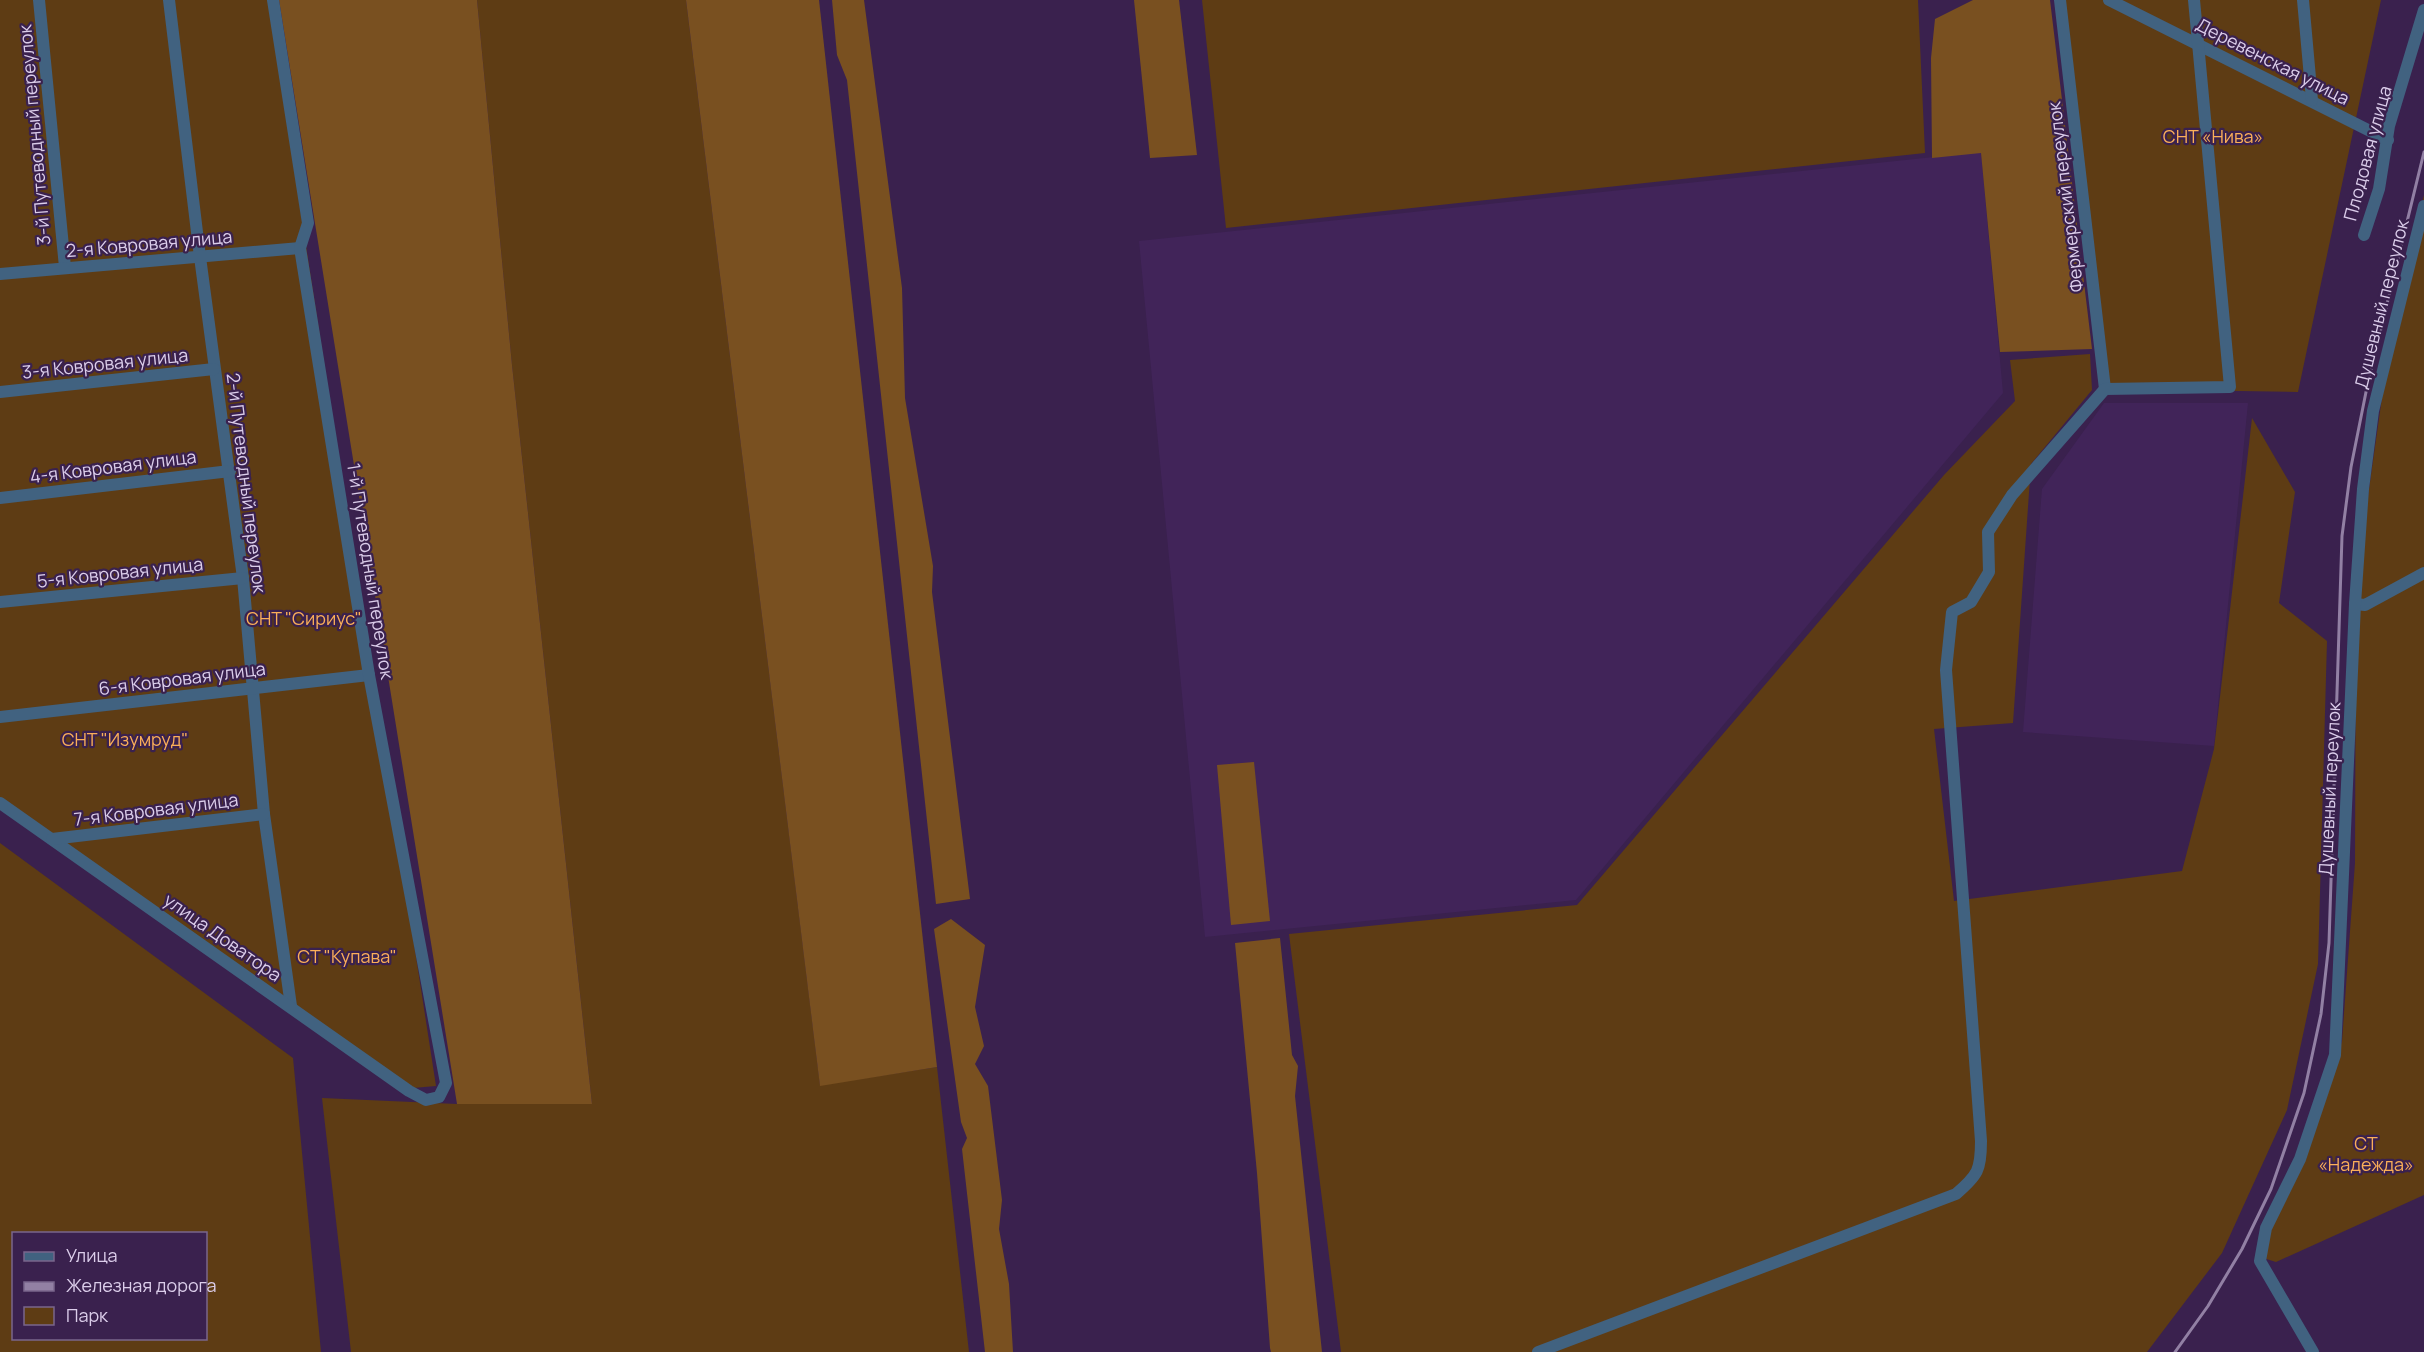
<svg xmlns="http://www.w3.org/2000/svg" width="2424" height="1352" viewBox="0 0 2424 1352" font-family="Manrope,sans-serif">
<rect width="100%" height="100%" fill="#3a214e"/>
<g fill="#412459">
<polygon points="1981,152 2003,393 1576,900 1205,937 1139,241"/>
<polygon points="2104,403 2248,403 2214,746 2023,732 2042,489"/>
</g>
<g fill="#5e3c14" fill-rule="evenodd">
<polygon points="0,0 268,0 436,1086 413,1088 0,806"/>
<polygon points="477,0 686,0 820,1085 937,1067 969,1352 351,1352 322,1098 457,1104 592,1104 512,365"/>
<polygon points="1202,0 1918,0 1925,153 1226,228"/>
<polygon points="2060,0 2381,0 2298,392 2106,389"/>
<polygon points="2424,195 2424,1195 2276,1262 2260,1257 2328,1093 2342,1041 2355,863 2356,581 2390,341"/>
<polygon points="2090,354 2092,390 2031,464 2013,723 1934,729 1954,901 2182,871 2214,749 2252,418 2295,492 2279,603 2327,641 2318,964 2287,1110 2222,1253 2147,1352 1341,1352 1289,934 1577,905 1944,475 2015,401 2010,360"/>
<path d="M0,843L293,1058L321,1352H0ZM14,1234H206V1338H14Z"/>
</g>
<g fill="#795020">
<polygon points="279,0 477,0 512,365 592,1104 457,1104"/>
<polygon points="686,0 819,0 937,1067 820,1086"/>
<polygon points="832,0 864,0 902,288 905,398 933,566 932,592 970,899 936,904 847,80 837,55"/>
<polygon points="1134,0 1179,0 1197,155 1150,158"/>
<polygon points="1973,0 2050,0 2092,349 2000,352 1981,153 1932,158 1931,58 1935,19"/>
<polygon points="1254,762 1270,921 1231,925 1217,765"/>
<polygon points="951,919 985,945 975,1007 984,1046 975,1064 988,1086 1002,1200 999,1229 1009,1284 1013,1352 985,1352 962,1149 967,1138 961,1122 934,929"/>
<polygon points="1280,938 1292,1055 1298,1066 1295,1096 1322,1352 1271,1352 1270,1348 1257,1173 1235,943"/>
</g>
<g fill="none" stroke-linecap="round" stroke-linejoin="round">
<g stroke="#416280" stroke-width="12">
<polyline points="39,0 65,267"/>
<polyline points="169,0 200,257 243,578 264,814 291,1006"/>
<polyline points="2060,0 2105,389"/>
<polyline points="2109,0 2388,140"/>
<polyline points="2303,0 2312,100"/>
<polyline points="2364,235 2379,189 2389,126 2424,10"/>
<polyline points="0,274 300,248"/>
<polyline points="0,392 214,369"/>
<polyline points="0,498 230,471"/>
<polyline points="0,602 243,578"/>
<polyline points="2355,604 2365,605 2424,573"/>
<polyline points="0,717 369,675"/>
<polyline points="0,803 409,1091 426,1100 439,1097 446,1083 435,1025 369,675 300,248 308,223 273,0"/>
<polyline points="52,839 264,814"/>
<path d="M1538,1352L1956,1194C1978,1175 1981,1170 1981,1141L1946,670L1952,612L1971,602L1989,572L1988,532L2012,495L2105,389L2230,387L2194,0"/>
<polyline points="2313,1352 2260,1261 2266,1228 2300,1159 2335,1055 2355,604 2363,489 2373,411 2424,206"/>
</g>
<polyline stroke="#9280a4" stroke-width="3" points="2175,1352 2208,1306 2242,1249 2271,1189 2304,1093 2321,1014 2329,943 2342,536 2351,467 2368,382 2424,152"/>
</g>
<g text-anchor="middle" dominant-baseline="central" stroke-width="4.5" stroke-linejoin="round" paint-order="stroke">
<g font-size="18" fill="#dbcdea" stroke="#3a214e">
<text transform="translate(2273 61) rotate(27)">Деревенская улица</text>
<text transform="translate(34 135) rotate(-95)">3-й Путеводный переулок</text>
<text transform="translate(2367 153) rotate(-75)">Плодовая улица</text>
<text transform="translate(2065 197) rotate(-97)">Фермерский переулок</text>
<text transform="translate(149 243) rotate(-5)">2-я Ковровая улица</text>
<text transform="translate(2381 304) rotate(-76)">Душевный переулок</text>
<text transform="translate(105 363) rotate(-6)">3-я Ковровая улица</text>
<text transform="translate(113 466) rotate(-7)">4-я Ковровая улица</text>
<text transform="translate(247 483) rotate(83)">2-й Путеводный переулок</text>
<text transform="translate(371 571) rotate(81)">1-й Путеводный переулок</text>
<text transform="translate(120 572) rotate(-6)">5-я Ковровая улица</text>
<text transform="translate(182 678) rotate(-7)">6-я Ковровая улица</text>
<text transform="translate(2329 789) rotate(-87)">Душевный переулок</text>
<text transform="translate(156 809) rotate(-7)">7-я Ковровая улица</text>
<text transform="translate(223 937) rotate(35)">улица Доватора</text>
</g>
<g font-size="18" fill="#fbaf58" stroke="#3a214e">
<text x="2213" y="136">СНТ «Нива»</text>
<text x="304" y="618">СНТ "Сириус"</text>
<text x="125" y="739">СНТ "Изумруд"</text>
<text x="347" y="956">СТ "Купава"</text>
<text x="2366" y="1143">СТ<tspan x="2366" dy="21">«Надежда»</tspan></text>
</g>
</g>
<rect x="12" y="1232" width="195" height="108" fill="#3a214e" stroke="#7a668c" stroke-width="1.5"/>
<rect x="24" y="1252" width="30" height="9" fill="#416280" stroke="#7a668c" stroke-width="1.5"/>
<text x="66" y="1262" font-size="18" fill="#dbcdea">Улица</text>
<rect x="24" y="1282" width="30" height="9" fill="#9280a4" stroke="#7a668c" stroke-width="1.5"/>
<text x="66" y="1292" font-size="18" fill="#dbcdea">Железная дорога</text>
<rect x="24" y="1307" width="30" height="18" fill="#5e3c14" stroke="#7a668c" stroke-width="1.5"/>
<text x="66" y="1322" font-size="18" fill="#dbcdea">Парк</text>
</svg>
